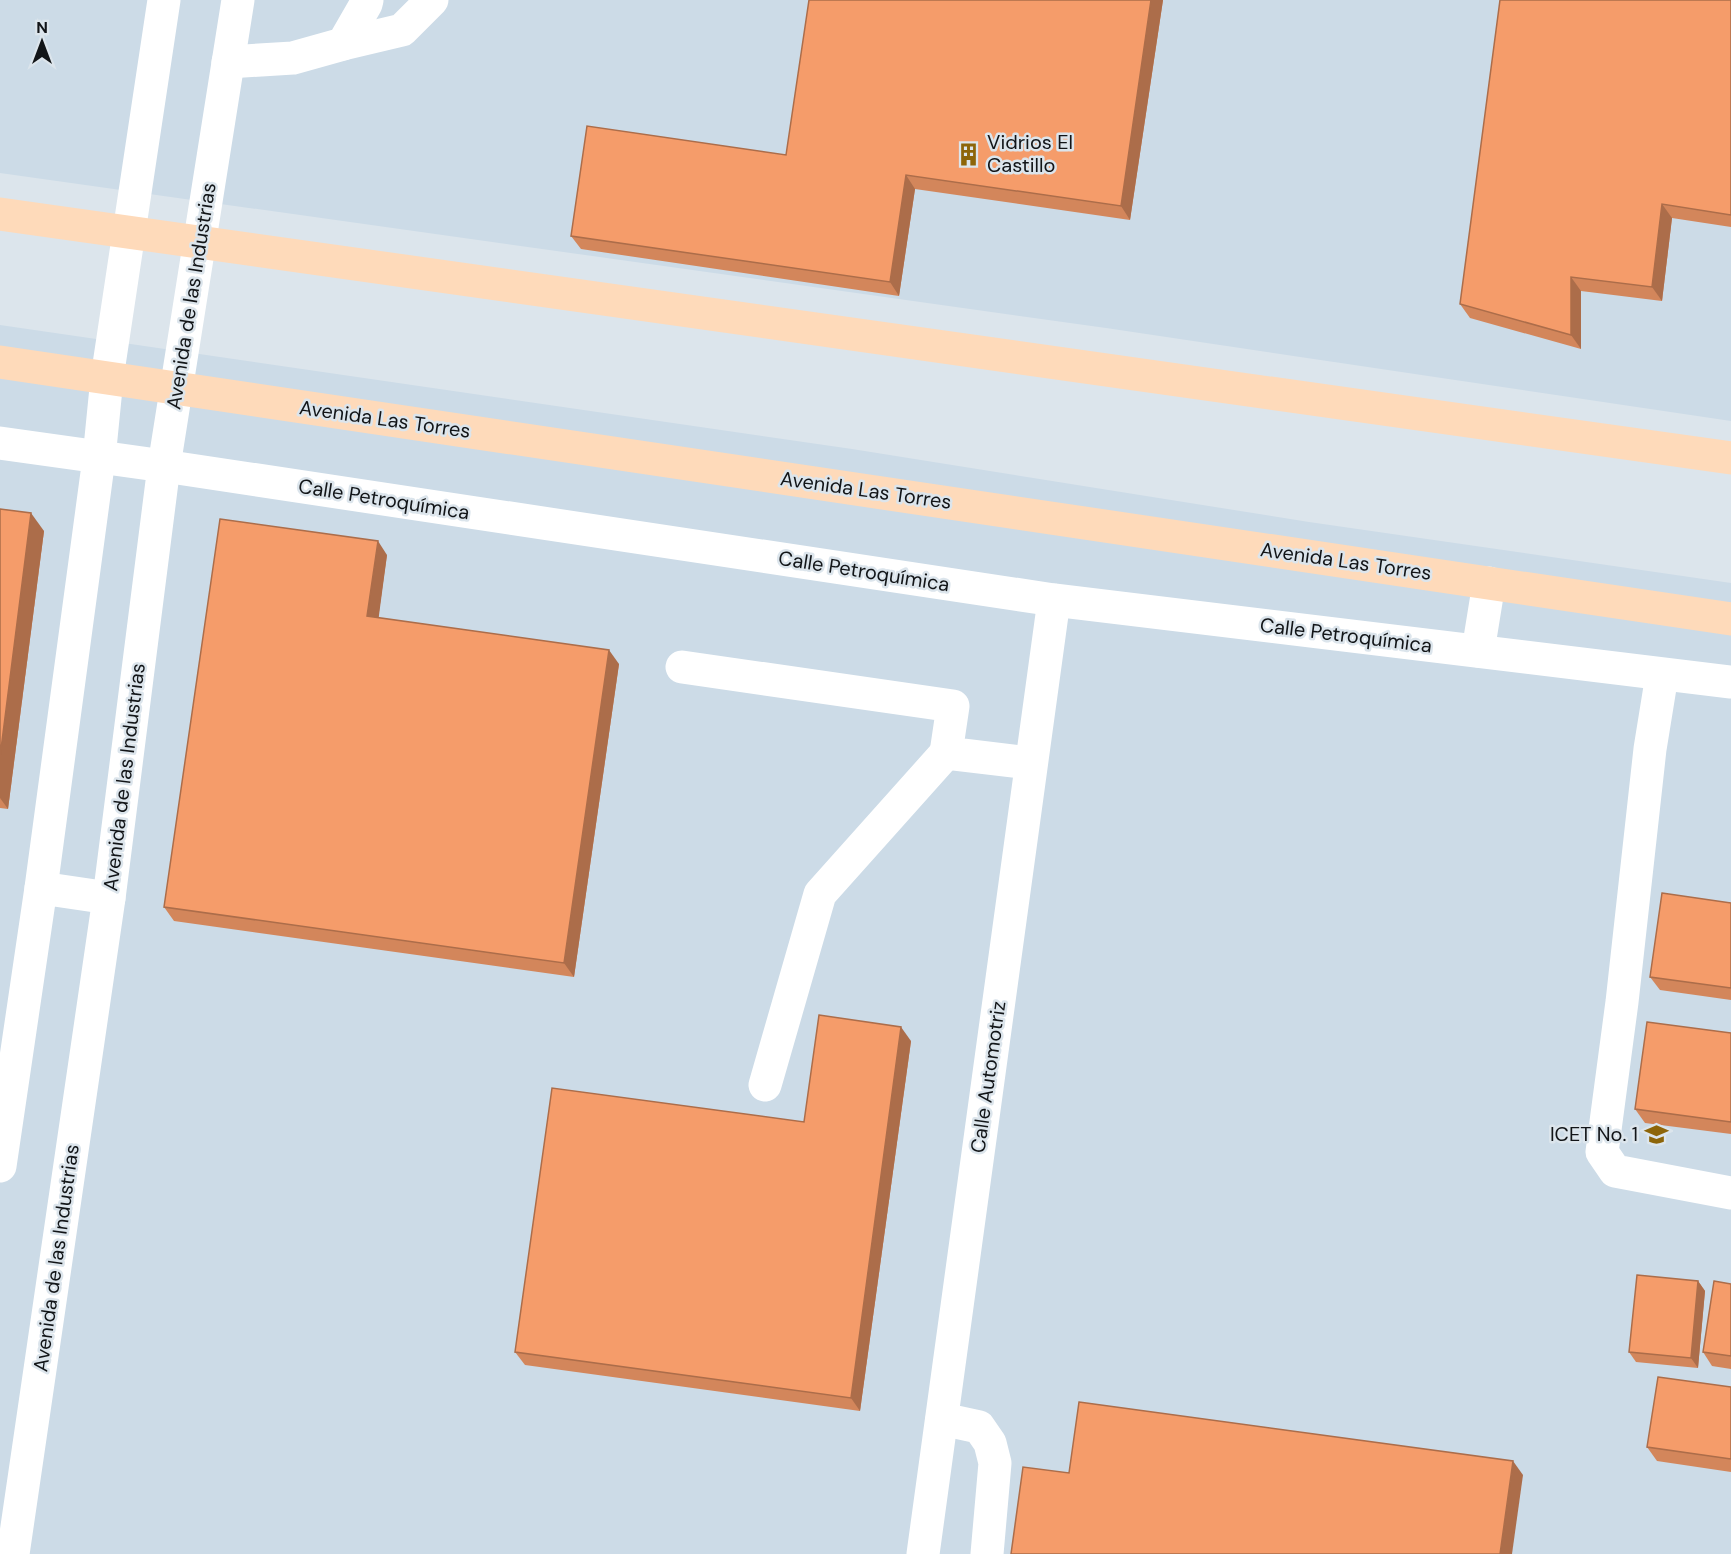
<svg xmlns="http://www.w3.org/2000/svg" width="1731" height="1554" viewBox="0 0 1731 1554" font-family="'DM Sans',sans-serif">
<rect width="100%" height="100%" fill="#dce5ec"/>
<g fill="#ccdbe7">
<polygon points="0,0 1731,0 1731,421 1106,328 0,173"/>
<polygon points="0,325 852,449 1309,522 1731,583 1731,1554 0,1554"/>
</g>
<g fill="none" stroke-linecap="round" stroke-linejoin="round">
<g stroke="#fff" stroke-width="33">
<polyline points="343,44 402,30 432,0"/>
<polyline points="228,62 293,58 343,44 366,4 367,0"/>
<polyline points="0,443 164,466 1054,600 1731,682"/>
<polyline points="1478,651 1489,583"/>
<polyline points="682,667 953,706 946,753 1030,763"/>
<polyline points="1662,675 1650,749 1622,1002 1602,1152 1615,1171 1731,1193"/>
<polyline points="41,888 109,898"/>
<polyline points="765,1085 820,894 946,753"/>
<polyline points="0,1166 41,888 99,458 107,378 164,0"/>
<polyline points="942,1419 979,1427 990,1443 995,1463 987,1554"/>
<polyline points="13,1554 109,898 164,466 238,0"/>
<polyline points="923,1554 1054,600"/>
</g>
<g stroke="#fedaba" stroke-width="33">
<polyline points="0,214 1731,458"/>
<polyline points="0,362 1731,619"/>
</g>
</g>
<g fill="#d3865b">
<polygon points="1163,0 1130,220 915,189 899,296 581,249 571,236 786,155"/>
<polygon points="1731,0 1731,227 1672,218 1662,301 1581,291 1581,349 1470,318 1460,304"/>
<polygon points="0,509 44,531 8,809 0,808"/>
<polygon points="387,555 378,618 619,664 574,977 174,921 164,907"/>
<polygon points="1731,903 1731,1000 1660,990 1650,977"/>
<polygon points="1731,1033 1731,1134 1645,1123 1635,1109"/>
<polygon points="911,1041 860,1411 525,1365 515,1352"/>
<polygon points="1698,1281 1705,1291 1698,1368 1636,1362 1629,1352"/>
<polygon points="1731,1284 1731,1369 1712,1366 1703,1352"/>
<polygon points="1731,1387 1731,1472 1657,1461 1647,1447"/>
</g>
<g fill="#ac6d4a">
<polygon points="1151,0 1163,0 1130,220 1121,206"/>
<polygon points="906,175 915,189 899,296 890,282"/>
<polygon points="1662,204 1672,218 1662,301 1652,287"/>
<polygon points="1571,277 1581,291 1581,349 1571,335"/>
<polygon points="31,513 44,531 8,809 0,798 0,757"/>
<polygon points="378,541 387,555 377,630 367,616"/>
<polygon points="609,650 619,664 574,977 564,963"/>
<polygon points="901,1027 911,1041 860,1411 851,1398"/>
<polygon points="1698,1281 1705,1291 1698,1368 1691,1358"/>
<polygon points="1513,1461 1523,1475 1512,1554 1500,1554"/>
</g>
<g fill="#f59c6a" stroke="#ac6d4a" stroke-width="1.5">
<polygon points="809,0 1151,0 1121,206 906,175 890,282 571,236 587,126 786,155"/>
<polygon points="1500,0 1731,0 1731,215 1662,204 1652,287 1571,277 1571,335 1460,304"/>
<polygon points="0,509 31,513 0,757"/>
<polygon points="220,519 378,541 367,616 609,650 564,963 164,907"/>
<polygon points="1662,893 1731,903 1731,988 1650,977"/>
<polygon points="819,1015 901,1027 851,1398 515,1352 552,1088 804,1122"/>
<polygon points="1647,1022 1731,1033 1731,1122 1635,1109"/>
<polygon points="1637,1275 1698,1281 1691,1358 1629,1352"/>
<polygon points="1714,1281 1731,1284 1731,1356 1703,1352"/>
<polygon points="1658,1377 1731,1387 1731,1459 1647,1447"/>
<polygon points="1079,1402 1513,1461 1500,1554 1011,1554 1023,1467 1069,1473"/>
</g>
<defs>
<symbol id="building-bare" viewBox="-9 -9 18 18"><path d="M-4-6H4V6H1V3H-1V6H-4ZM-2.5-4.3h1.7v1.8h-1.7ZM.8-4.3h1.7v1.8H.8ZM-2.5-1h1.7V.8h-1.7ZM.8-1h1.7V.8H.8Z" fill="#8d6509" stroke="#dce5ec" stroke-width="2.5" paint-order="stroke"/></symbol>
<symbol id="university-bare" viewBox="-9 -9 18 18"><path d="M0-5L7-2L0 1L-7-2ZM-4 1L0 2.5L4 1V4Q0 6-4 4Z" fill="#8d6509" stroke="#dce5ec" stroke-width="2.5" paint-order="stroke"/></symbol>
</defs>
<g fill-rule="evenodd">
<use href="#building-bare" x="952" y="138" width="33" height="33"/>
<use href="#university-bare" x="1640" y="1118" width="33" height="33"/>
</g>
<g text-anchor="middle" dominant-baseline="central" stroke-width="5" stroke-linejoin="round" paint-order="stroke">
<g font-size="20" fill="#121518" stroke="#dce5ec" text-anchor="start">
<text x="987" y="142">Vidrios El<tspan x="987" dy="23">Castillo</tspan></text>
<text x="1638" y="1134" text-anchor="end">ICET No. 1</text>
</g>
<g font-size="20" fill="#121518" stroke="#dce5ec">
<text transform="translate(191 296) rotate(-81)">Avenida de las Industrias</text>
<text transform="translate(385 419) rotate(8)">Avenida Las Torres</text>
<text transform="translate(866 490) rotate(8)">Avenida Las Torres</text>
<text transform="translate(384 499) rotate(9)">Calle Petroquímica</text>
<text transform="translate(1346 561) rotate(8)">Avenida Las Torres</text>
<text transform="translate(864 571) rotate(9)">Calle Petroquímica</text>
<text transform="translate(1346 635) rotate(7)">Calle Petroquímica</text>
<text transform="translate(124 777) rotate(-83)">Avenida de las Industrias</text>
<text transform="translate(988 1077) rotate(-82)">Calle Automotriz</text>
<text transform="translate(56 1258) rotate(-82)">Avenida de las Industrias</text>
</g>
</g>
<g transform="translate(42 42)" stroke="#dce5ec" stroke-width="4.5" paint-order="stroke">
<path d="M0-4.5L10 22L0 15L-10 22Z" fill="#121518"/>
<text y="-9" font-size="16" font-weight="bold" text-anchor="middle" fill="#121518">N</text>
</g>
</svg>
